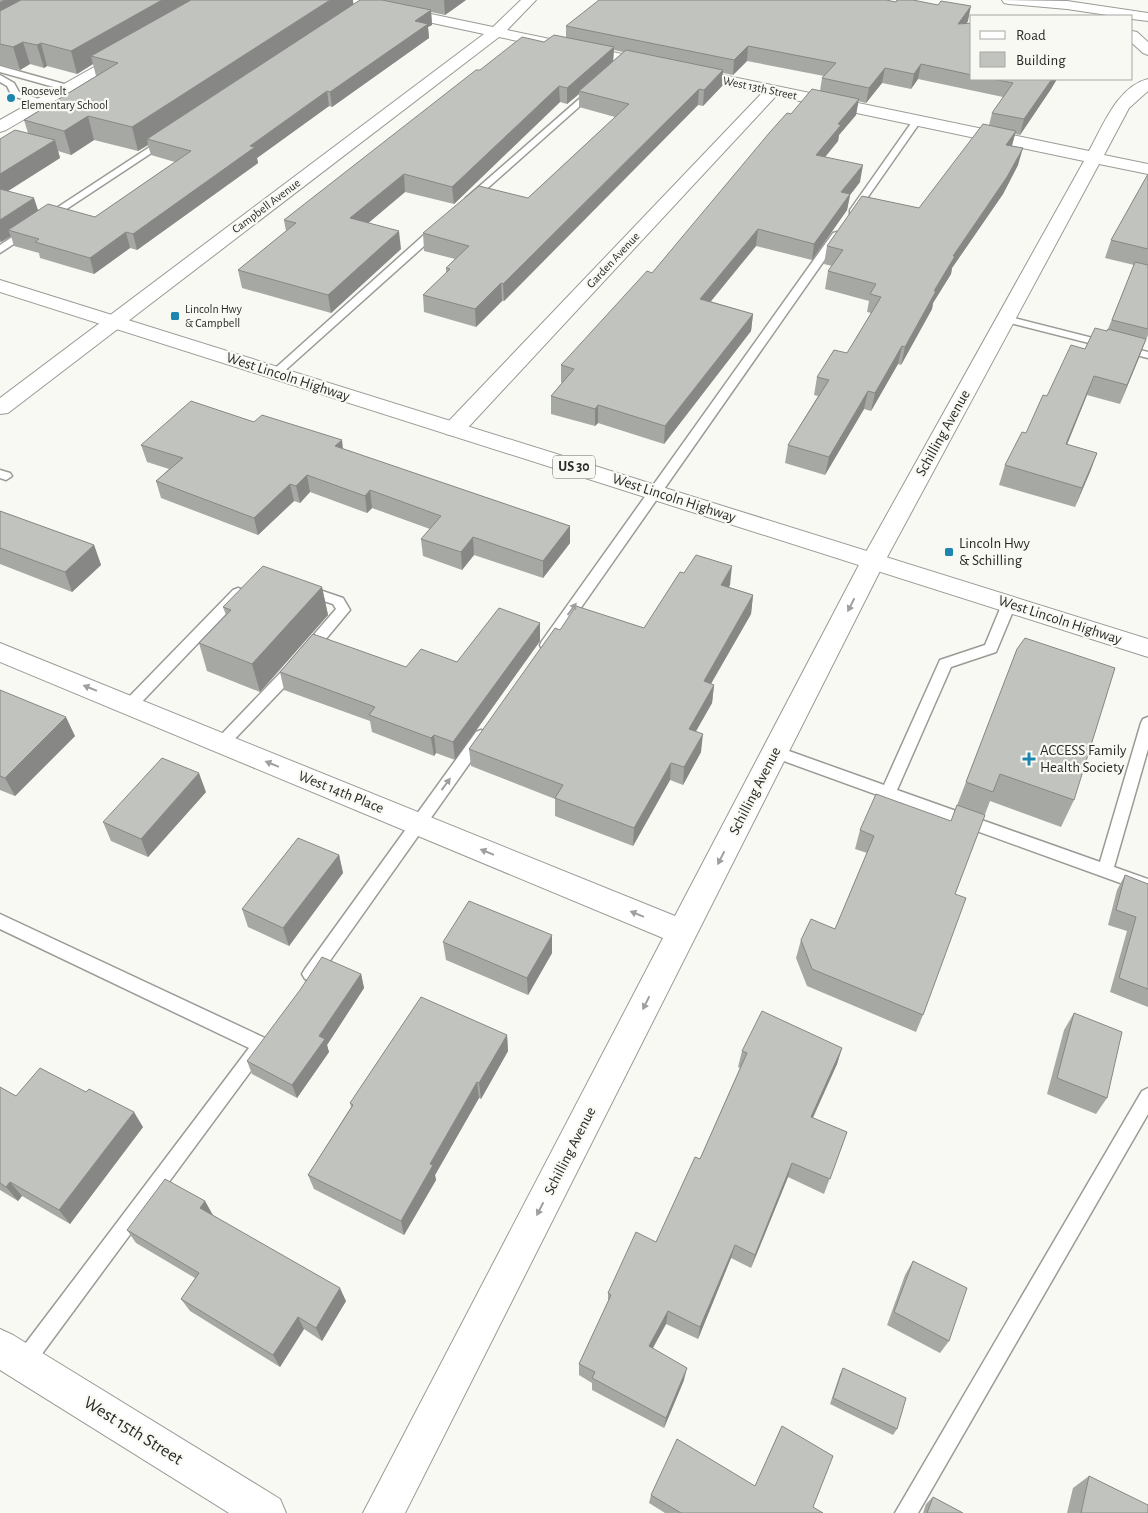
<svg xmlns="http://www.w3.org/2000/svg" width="1148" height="1513" viewBox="0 0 1148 1513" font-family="'Alegreya Sans',sans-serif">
<rect width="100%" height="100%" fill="#f9f9f4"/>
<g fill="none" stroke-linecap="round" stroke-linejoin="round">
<defs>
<g id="lane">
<polygon points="0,66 71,86 72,88 68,91 0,72"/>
<polygon points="0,75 14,83 19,92 47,102 43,105 12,96 7,86 0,82"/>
<polygon points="594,86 598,89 597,91 472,202 466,202 466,198"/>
<polygon points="917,118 921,121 856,214 850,214 850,210 914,119"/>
<polygon points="165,137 170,140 168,142 0,253 0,245"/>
<polygon points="439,224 443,225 443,229 280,375 272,375 270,373 272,371 435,225"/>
<polygon points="837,232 842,235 552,649 542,649 540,645 542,641 833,233"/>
<polygon points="1006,316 1148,352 1148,358 1002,321 1001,319"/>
<polygon points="0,470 10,473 12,476 6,480 0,478"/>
<polygon points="305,585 343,598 350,610 295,676 227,747 222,749 217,747 215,743 217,739 285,668 336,609 333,604 300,593 298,590 300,587"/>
<polygon points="238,588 243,590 245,593 243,596 135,709 130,710 125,709 123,705 125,701 233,590"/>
<polygon points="1009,599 1014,601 1016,604 996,652 951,667 897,790 1100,862 1141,723 1143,719 1148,717 1148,749 1114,867 1148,879 1148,893 770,756 768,752 770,748 775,746 884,785 940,660 985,645 1002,604 1004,601"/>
<polygon points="481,730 486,732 488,736 486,740 317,979 311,981 305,979 302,974 305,969 476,732"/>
<polygon points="0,914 267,1039 270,1045 30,1370 23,1373 16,1370 13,1363 16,1356 249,1048 0,929"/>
<polygon points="1148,1088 1148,1114 918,1513 895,1513 1142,1091"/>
</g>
<g id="street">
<path d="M337,0H364L493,27L521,0H536L507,30L1089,151C1103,126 1117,87 1148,79V91L1129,108L1104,155L1148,164V174L1099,164L885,561L405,1513H363L663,938L0,662V643L675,916L861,561L1084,161L776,96L462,434L454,436L446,434L443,429L446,424L762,93L499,37L8,413L0,414V398L484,34L344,4L339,3Z"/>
<polygon points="1002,0 1067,1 1148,13 1148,21 1132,19 1132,16 1114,16 1067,9 1009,4 1004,3"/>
<polygon points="1132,31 1137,32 1148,42 1148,55 1143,53 1132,43"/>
<polygon points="128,48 133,50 136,53 133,56 6,130 0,132 0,120"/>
<polygon points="0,1329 13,1335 280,1499 286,1513 229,1513 0,1370"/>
</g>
<polygon id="primary" points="0,280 1148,639 1148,657 0,292"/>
</defs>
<use href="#lane" stroke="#9a9a96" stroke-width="3"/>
<use href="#street" stroke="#9a9a96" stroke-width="2"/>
<use href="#primary" stroke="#9a9a96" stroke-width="2"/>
<use href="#lane" fill="#fff" fill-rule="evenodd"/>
<use href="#street" fill="#fff" fill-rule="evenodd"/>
<use href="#primary" fill="#fff" fill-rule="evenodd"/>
</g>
<g fill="#a6a8a3" fill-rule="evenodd">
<path d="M0,0L354,4L360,0H466L445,15L431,12L432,25L428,27L429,38L332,107L329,106L257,158L258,163L137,250L130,248L94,274L40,258L39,253L14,246L11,236L1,242H0V139L28,133L24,120L96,76L93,64L77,74L47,66L44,68L30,64L20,70L0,65ZM94,140L138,151L148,145L151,155L175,162L95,217L38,210L8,191L60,158L58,151L71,155Z"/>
<path d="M968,21L966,23H972V79H1057L1051,89L1020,135L1015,134L1012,146L1018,165L1003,194L952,268L951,274L933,303L932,309L901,365L898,364L871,411L864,409L825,475L785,463L788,445L818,396L814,395L817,377L847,353L871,313L867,312L869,301L825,289L828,271L832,266L824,264L827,246L919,208L989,125L992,113L1003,97L918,79L911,89L882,83L866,103L858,101L856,115L839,135L838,141L825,157L860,182L850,195L847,210L812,260L756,246L710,301L753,314L751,331L664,444L598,423L595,426L551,414V396L562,383L561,382V365L652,273L791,114L820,91L822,78L824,76L747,61L733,75L723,73L722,86L703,106L698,105L504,301H502L476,327L424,312L423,295L446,273V268L455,259L424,251L423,233L528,198L615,117L579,107V94L567,104L560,102L454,204L405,192L368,223L401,249L331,313L242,288L238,270L286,231L284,220L480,70L544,42L566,37V26ZM614,50L623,52L613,61Z"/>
<polygon points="1148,174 1148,335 1120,404 1087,395 1067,445 1097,453 1090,472 1075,507 999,485 1005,465 1026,433 1047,396 1085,349 1108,329 1134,265 1105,258 1111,240"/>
<polygon points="254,422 343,449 570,526 570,543 543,578 474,555 462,570 423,556 421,539 430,529 372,508 367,513 310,492 300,503 294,501 258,535 161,498 156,481 169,469 147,462 141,445"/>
<polygon points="0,511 94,545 101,565 72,592 0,564"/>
<polygon points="730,585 729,587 753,595 751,614 711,684 714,685 712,703 696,731 701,752 683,785 670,780 633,846 555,816 555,799 471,766 469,749 560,630 644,628"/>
<polygon points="322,587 328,615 260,692 207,671 199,643 226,615 223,607"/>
<polygon points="540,641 455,760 436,753 434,756 372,732 370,721 284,690 280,672 406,667 457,662"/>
<polygon points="1017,649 1074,800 1061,827 990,801 955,894 923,1015 916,1032 807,986 796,958 801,940 835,929 867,853 855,849 860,830 951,821"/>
<polygon points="0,690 75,736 15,796 0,790"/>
<polygon points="206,792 148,857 111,841 103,822"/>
<polygon points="339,855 343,873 289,946 248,927 242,909"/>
<polygon points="1125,875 1148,884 1148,1007 1110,992 1127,931 1108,925 1117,890"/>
<polygon points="443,942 552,953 528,995 446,960"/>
<polygon points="361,974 364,988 327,1045 329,1052 297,1098 252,1074 247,1061"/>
<polygon points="1074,1013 1107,1098 1096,1114 1047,1094 1064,1030"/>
<polygon points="507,1035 508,1051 481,1099 479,1098 435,1175 436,1180 404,1235 314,1189 308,1175 351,1107 350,1103"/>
<polygon points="842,1048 837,1064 813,1118 847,1132 824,1194 788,1177 751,1268 731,1258 698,1339 666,1324 653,1348 684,1380 664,1428 592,1390 592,1383 579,1375 579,1364 608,1302 608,1293 656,1242 700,1159 740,1068 738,1067 742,1051"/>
<polygon points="0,1087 16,1096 143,1127 70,1224 22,1196 18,1201 0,1190"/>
<polygon points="205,1201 213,1215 346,1301 322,1341 304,1329 280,1367 190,1311 181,1299 195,1278 136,1243 127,1230"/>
<polygon points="913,1261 949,1341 940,1353 887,1325 905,1275"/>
<polygon points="843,1368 897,1429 893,1435 830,1404 840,1374"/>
<polygon points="782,1426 813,1507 823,1513 665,1513 649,1503 651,1495 755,1486"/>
<polygon points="1089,1476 1148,1513 1067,1513 1073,1488"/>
<polygon points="933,1497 963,1513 923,1513 926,1504"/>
</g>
<g fill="#878885">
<polygon points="4,0 52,0 0,28 0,2"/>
<polygon points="162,0 206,0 91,56 93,64 77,74 71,51"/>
<polygon points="330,0 353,0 354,8 147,139 148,145 138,151 132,127"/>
<polygon points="444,0 466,0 445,15"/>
<polygon points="971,6 968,21 955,38 958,24"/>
<polygon points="431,10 432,25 428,27 429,38 332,107 330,92 415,21"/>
<polygon points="23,42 30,64 20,70 13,47"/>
<polygon points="41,43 47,66 44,68 37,45"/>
<polygon points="748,46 747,61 733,75 734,60"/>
<polygon points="614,47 613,63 579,91 579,94 567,104 567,88"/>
<polygon points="921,64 918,79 911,89 914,74"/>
<polygon points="885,68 882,83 866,103 869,88"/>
<polygon points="723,70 722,86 703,106 704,90"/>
<polygon points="1052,79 1057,79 1051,89 1020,135 1024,119"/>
<polygon points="559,86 560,102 454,204 452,187"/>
<polygon points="699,89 698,105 504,301 503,284"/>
<polygon points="327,91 329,106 257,158 258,163 137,250 133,234 250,146"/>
<polygon points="859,99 856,115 839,135 838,141 813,172 816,155 838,124"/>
<polygon points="88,116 94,140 71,155 64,131"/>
<polygon points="1016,131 1011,148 1006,145"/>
<polygon points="55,140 60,158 0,196 0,174"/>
<polygon points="1023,148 1018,165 1003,194 952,268 951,274 933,303 932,309 901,365 905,347 934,291 953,256"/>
<polygon points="863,165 860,182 850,195 847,210 812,260 814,244 841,192"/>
<polygon points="404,174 405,192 353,236 350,218"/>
<polygon points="34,198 40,216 8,230 11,236 1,242 0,239 0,220"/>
<polygon points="758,229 756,246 699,316 700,299"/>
<polygon points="399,231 401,249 331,313 328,295"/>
<polygon points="126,232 130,248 94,274 90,258"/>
<polygon points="501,283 502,301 476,327 475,309"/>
<polygon points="753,314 751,331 664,444 665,426"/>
<polygon points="1146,339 1139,358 1120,404 1127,385"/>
<polygon points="902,346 898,364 871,411 875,393"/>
<polygon points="1094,376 1087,395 1059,464 1066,444"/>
<polygon points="868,391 864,409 825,475 829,457"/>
<polygon points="598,405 598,423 595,426 595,409"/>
<polygon points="342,440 344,457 335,446"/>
<polygon points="1097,453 1090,472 1075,507 1082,488"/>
<polygon points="307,475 310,492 300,503 296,486"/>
<polygon points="290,484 294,501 258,535 254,518"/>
<polygon points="370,490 372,508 367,513 365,496"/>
<polygon points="570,526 570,543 543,578 543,561"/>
<polygon points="473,537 474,555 462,570 461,552"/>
<polygon points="94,545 101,565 72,592 65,572"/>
<polygon points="732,566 730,585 719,603 721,585"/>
<polygon points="322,587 328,615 260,692 252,664"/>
<polygon points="753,595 751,614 702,699 704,681"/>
<polygon points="540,623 540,641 455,760 453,742"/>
<polygon points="714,685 712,703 687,747 689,729"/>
<polygon points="66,717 75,736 15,796 5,778"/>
<polygon points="703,734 701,752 683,785 684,767"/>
<polygon points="434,735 436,753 434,756 431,738"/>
<polygon points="671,763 670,780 633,846 634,828"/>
<polygon points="199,773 206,792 148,857 141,839"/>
<polygon points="339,855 343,873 289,946 283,928"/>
<polygon points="552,935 552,953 528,995 527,978"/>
<polygon points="361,974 364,988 327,1045 329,1052 297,1098 292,1085 319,1036"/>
<polygon points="507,1035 508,1051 481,1099 479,1083"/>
<polygon points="842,1048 837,1064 806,1132 811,1117"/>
<polygon points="477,1082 479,1098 435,1175 436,1180 404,1235 401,1221 430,1164"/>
<polygon points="134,1112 143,1127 70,1224 59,1210"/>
<polygon points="792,1163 788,1177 751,1268 755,1255"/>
<polygon points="10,1182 22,1196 18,1201 6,1187"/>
<polygon points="205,1201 213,1216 200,1208"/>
<polygon points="735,1245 731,1258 698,1339 700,1327"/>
<polygon points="340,1288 346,1301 322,1341 316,1328"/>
<polygon points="668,1311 666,1324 647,1358 649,1346"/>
<polygon points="298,1317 304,1329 280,1367 273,1355"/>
<polygon points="687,1368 684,1380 664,1428 666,1418"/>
</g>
<g fill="#c1c3be" stroke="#878885">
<polygon points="21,0 162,0 71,51 41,43 37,45 23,42 13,47 0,44 0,11"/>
<polygon points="191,0 330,0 132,127 88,116 64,131 24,120 118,63 91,56"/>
<polygon points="360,0 382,0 431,10 415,21 428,24 330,92 327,91 250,146 255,147 133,234 126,232 90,258 35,242 39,239 8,230 48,204 95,217 191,151 147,139"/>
<polygon points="599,0 886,0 896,2 897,0 913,0 938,5 941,1 971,6 958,24 972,23 972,75 921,64 914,74 885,68 869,88 822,78 836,63 748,46 734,60 566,26"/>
<polygon points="554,35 614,47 567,88 559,86 452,187 404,174 350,218 399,231 328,295 238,270 296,223 284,220 476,70 480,70 522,37 544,42"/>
<polygon points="626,50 723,70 704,90 699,89 503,284 501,283 475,309 423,295 450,269 446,268 469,246 423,233 479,186 528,198 629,104 579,91"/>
<polygon points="992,79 1052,79 1024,119 992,113 1013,83"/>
<polygon points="812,89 859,99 838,124 841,125 816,155 863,165 841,192 850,194 814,244 758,229 700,299 753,314 665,426 598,405 595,409 551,396 574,369 561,365 647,271 652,273 770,132 787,113 791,114"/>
<polygon points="983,124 1016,131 1006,145 1023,148 1007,177 953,256 955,256 934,291 936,291 905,347 902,346 875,393 868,391 829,457 788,445 829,380 817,377 834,350 847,353 881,297 870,294 876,284 828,271 843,250 827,246 862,196 919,208"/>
<polygon points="15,130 55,140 0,174 0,139"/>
<polygon points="1148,174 1148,249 1111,240"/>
<polygon points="0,189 34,198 0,220"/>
<polygon points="1135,262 1148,265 1148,329 1112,320"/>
<polygon points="1095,328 1107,331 1108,329 1146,339 1127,385 1094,376 1066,444 1097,453 1082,488 1005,465 1022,432 1026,433 1043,395 1047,396 1071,345 1085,349"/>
<polygon points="191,401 254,422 262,415 342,440 335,446 570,526 543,561 473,537 461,552 421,539 441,516 370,490 365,496 307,475 296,486 290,484 254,518 156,481 183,458 141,445"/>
<polygon points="0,511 94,545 65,572 0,548"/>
<polygon points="696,555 732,566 721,585 753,595 704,681 714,685 689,729 703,734 684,767 671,763 634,828 555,798 563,785 469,749 555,628 560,630 576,606 644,628 680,572 684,573"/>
<polygon points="263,566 322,587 252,664 199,643 231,610 223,607"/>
<polygon points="499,608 540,623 453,742 434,735 431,738 369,715 375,707 280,672 313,634 406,667 421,649 457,662"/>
<polygon points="1025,638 1115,668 1074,800 1000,774 993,792 966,782 1017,649"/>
<polygon points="0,690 66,717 5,778 0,776"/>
<polygon points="162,758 199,773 141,839 103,822"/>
<polygon points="876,794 951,821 957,805 985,815 955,894 966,898 923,1015 812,969 801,940 811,919 835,929 874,836 860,830"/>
<polygon points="298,838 339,855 283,928 242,909"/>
<polygon points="1125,875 1148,884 1148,989 1119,978 1136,917 1116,910"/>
<polygon points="469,901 552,935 527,978 443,942"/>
<polygon points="322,957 361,974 319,1036 325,1039 292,1085 247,1061 300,990"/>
<polygon points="421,997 507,1035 479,1083 477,1082 430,1164 433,1165 401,1221 308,1175 353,1105 350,1103"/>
<polygon points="762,1011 842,1048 811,1117 847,1132 830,1179 792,1163 755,1255 735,1245 700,1327 668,1311 649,1346 687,1368 666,1418 592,1378 595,1372 579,1364 611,1295 608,1293 636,1232 656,1242 695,1157 700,1159 747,1053 742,1051"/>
<polygon points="1074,1013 1122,1032 1107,1098 1057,1078"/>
<polygon points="40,1068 86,1092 89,1089 134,1112 59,1210 10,1182 6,1187 0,1183 0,1087 16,1096"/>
<polygon points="165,1179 205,1201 200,1208 340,1288 316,1328 298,1317 273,1355 181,1299 199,1273 127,1230"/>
<polygon points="913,1261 967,1288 949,1341 894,1312"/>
<polygon points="843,1368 906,1398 897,1429 833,1398"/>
<polygon points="782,1426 833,1456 813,1507 823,1513 681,1513 651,1495 677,1439 755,1486"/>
<polygon points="1089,1476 1148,1505 1148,1513 1081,1513"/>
<polygon points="933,1497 963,1513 927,1513"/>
</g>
<defs><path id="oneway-solid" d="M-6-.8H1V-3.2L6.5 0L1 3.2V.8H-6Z" transform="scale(1.25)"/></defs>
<g fill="#9f9f9e">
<use href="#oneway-solid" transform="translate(851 605) rotate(117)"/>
<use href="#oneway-solid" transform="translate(572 609) rotate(-54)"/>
<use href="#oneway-solid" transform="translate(90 688) rotate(-158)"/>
<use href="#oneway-solid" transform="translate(272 764) rotate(-158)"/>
<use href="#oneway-solid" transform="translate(446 784) rotate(-54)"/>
<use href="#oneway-solid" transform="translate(487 852) rotate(-158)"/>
<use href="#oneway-solid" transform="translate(721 858) rotate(117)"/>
<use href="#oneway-solid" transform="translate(637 914) rotate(-158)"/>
<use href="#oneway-solid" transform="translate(646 1003) rotate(117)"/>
<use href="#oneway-solid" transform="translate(540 1209) rotate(117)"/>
</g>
<g fill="#1d86af" stroke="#f9f9f4" stroke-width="2">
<circle cx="11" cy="98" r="5"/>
<rect x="170" y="311" width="10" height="10" rx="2.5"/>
<rect x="944" y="547" width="10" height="10" rx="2.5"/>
<path d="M1026.5 751.5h5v5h5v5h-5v5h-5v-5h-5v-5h5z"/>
</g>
<g text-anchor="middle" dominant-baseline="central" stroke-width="4.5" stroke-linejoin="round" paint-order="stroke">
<g font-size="12" fill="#292928" stroke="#f9f9f4">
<text transform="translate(760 88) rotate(12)">West 13th Street</text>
<text transform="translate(266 206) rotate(-37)">Campbell Avenue</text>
<text transform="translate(613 260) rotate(-47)">Garden Avenue</text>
</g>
<g font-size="12" fill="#292928" stroke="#f9f9f4" text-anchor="start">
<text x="21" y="91">Roosevelt<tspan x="21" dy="14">Elementary School</tspan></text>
<text x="185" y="309">Lincoln Hwy<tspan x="185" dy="14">&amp; Campbell</tspan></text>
</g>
<rect fill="#f9f9f4" stroke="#676765" stroke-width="1" x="553" y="455.5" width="42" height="23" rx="4"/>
<g font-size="14" font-weight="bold" fill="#292928">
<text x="574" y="467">US 30</text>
</g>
<g font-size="15" fill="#292928" stroke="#f9f9f4">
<text transform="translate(288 377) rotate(18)">West Lincoln Highway</text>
<text transform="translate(943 433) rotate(-61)">Schilling Avenue</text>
<text transform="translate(674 498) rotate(18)">West Lincoln Highway</text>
<text transform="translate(1060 620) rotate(18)">West Lincoln Highway</text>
<text transform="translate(755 791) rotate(-63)">Schilling Avenue</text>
<text transform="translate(341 792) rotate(22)">West 14th Place</text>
<text transform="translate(570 1151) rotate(-63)">Schilling Avenue</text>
</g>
<g font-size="15" fill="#292928" stroke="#f9f9f4" text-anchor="start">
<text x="959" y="543">Lincoln Hwy<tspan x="959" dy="17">&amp; Schilling</tspan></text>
<text x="1040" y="750">ACCESS Family<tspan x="1040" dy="17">Health Society</tspan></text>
</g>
<g font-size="18" fill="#292928" stroke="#f9f9f4">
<text transform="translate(133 1431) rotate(32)">West 15th Street</text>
</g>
</g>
<rect x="970" y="15" width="162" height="65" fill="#f9f9f4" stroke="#a6a6a2"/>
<rect x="980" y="31" width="25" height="8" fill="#ffffff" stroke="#a6a6a2"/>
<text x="1016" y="40" font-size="15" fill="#292928">Road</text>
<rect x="980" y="52" width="25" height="15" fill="#c1c3be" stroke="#a6a6a2"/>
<text x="1016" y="65" font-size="15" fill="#292928">Building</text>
</svg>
